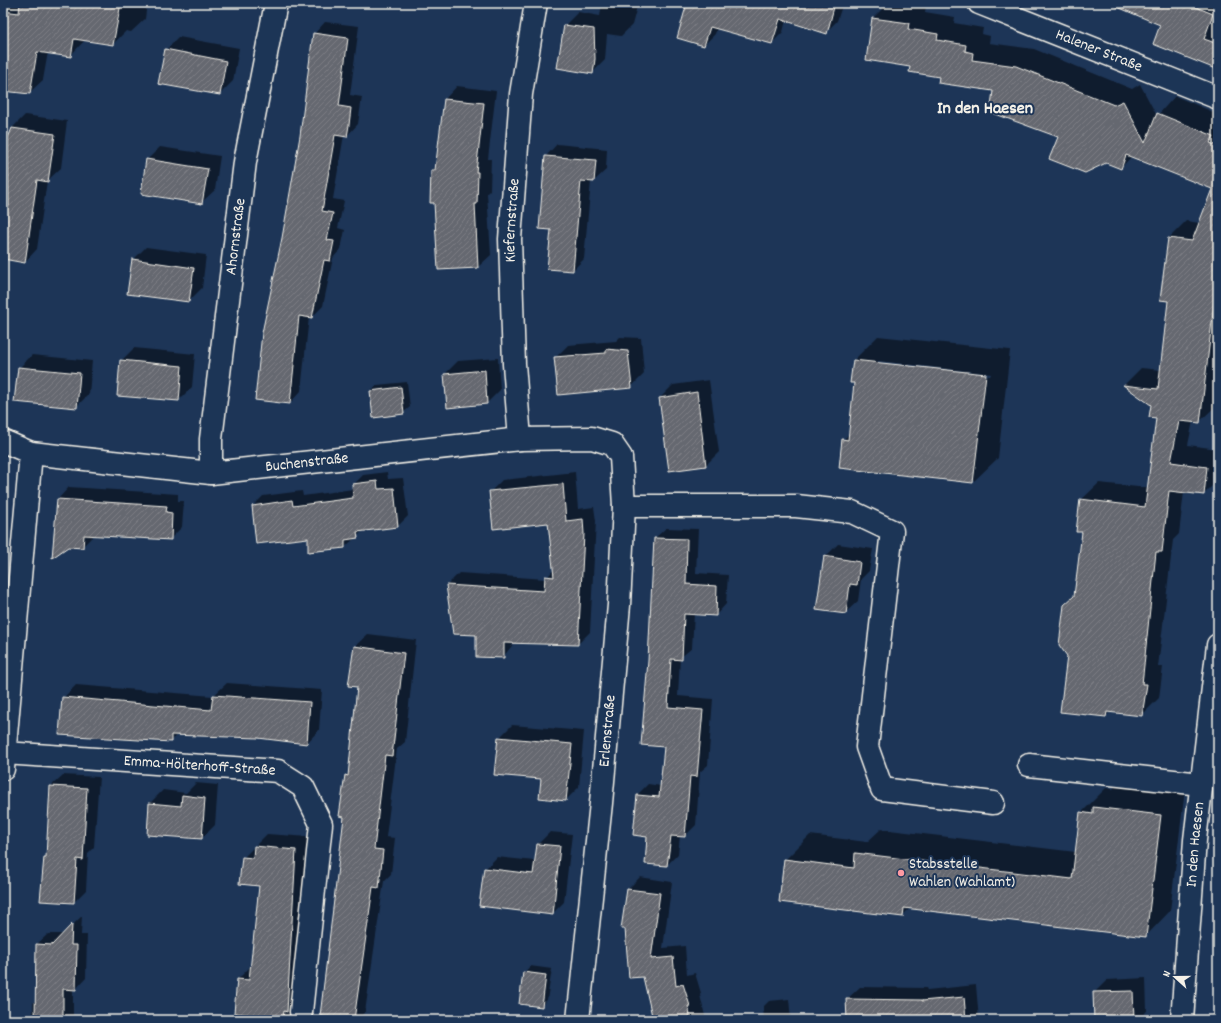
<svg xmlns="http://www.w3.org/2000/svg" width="1221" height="1023" viewBox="0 0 1221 1023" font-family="Dekko,sans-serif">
<defs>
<pattern id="building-hatch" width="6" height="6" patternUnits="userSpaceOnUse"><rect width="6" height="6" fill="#65676f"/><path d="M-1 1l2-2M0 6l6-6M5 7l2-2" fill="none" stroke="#7c7d84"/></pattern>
</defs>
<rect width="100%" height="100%" fill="#1d3557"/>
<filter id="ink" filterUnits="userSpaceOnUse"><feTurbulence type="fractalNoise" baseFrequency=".025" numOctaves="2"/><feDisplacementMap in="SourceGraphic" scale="8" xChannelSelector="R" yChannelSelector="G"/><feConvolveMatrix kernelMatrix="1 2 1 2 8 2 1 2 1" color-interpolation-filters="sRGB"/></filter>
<g filter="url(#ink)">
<g fill="#0007" fill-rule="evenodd">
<polygon points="3,3 147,3 145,19 131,32 126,31 113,44 85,40 71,55 48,52 43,80 29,93 3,90"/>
<polygon points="460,3 485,3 480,8 460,5"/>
<polygon points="487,3 501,3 499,5"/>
<polygon points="602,3 638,3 632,25 621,36 607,34 605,60 592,73 558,67 565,25 578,12 600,16"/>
<polygon points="688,3 843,3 837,21 826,32 786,20 783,32 772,43 717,28 715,34 704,45"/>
<polygon points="888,3 926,6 925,12 955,17 954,23 983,28 982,34 990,36 989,43 1034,49 1132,89 1140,84 1157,116 1175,96 1218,114 1218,395 1217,405 1199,422 1193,421 1188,445 1218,449 1218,480 1204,494 1184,492 1179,534 1173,540 1158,667 1163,667 1159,698 1142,715 1111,711 1106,716 1068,656 1065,605 1075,594 1083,532 1081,500 1099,483 1148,488 1157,417 1152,405 1124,385 1141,368 1161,370 1170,300 1169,238 1186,221 1200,223 1214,188 1132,156 1121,168 1059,137 994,91 911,66 873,18"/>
<polygon points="1108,3 1218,3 1218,65 1161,24"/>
<polygon points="325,22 359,26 350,95 362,97 358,124 347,136 344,135 333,199 344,201 338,228 345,230 341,249 333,258 323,306 312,317 309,317 301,391 290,403 283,239 301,136 314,34"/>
<polygon points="179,37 239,48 233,81 220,94 166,50"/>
<polygon points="457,86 496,91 488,159 491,159 490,190 487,193 491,255 478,267 439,269 432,171 436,166 445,99"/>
<polygon points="25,115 67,121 61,168 47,181 37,249 25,262 3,258 3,190 9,191 12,128"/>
<polygon points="557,144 607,149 606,170 594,181 591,181 584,259 573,270 552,229 540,228 546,156"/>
<polygon points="160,147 220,156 215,190 202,202 147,160"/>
<polygon points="146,247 206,255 202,288 189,301 133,260"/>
<path d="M878,336L1010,350L998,458L973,482L843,440L849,434L855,383L854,360ZM878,361L991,374L990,376L878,363Z"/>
<polygon points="620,337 641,338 644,374 631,387 555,358 568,345 616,341"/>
<polygon points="134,348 195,354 192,387 179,400 121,361"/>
<polygon points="32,355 92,361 89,394 76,407 19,368"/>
<polygon points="498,358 500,390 487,403 448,407 445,374 458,361"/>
<polygon points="709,380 719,452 706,465 670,470 660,398 673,385"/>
<polygon points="407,382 410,407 403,413 371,391 377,385"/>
<polygon points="387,472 388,479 403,478 408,516 398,526 364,530 345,547 309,537 253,506 263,496 302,491 303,496 353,489 353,485 363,475"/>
<polygon points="575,472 578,509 594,507 596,521 590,632 578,644 515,642 503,657 477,634 447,585 459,573 546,579 554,569 549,522 490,492 502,480"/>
<polygon points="69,487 178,494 178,501 184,501 182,527 170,539 94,535 82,547 58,499"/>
<polygon points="666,528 698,529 696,573 728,575 726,604 716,615 694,614 692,648 680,658 678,696 713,699 708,765 700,772 696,825 685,836 680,836 678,854 667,865 648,836 637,795 648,784 661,786 665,746 649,662 655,538"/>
<polygon points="838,544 873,549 869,571 861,579 858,601 845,613 825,557"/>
<polygon points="3,591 4,592 3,612"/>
<polygon points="368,634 416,640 405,742 397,749 386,837 395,838 391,874 384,881 365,1012 357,1020 321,1020 345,816 346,776 349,772 358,686 355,646"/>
<polygon points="227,683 322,690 319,730 307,743 258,737 177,735 170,741 63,698 76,685 213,696"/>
<polygon points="512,725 584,731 579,787 566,800 499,738"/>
<polygon points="63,775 99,777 94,847 88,853 86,890 74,902 45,858 47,856 51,786"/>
<polygon points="1119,782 1185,790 1170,911 1146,936 911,907 902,916 785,860 810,835 867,842 881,829 1076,852 1081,813 1106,788 1113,789"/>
<polygon points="196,783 218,785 215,825 202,838 150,803 163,790 186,793"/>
<polygon points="550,832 572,834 564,902 552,914 485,869 497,857 535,861 538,844"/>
<polygon points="267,834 309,837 299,1005 287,1017 235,1012 238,979 251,966 260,885 243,858"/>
<polygon points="640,877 672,882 663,948 685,946 687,975 695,973 701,993 700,995 706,1020 654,1020 628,889"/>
<polygon points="82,916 81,935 87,935 86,978 76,989 73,989 73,1020 33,1020 33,1003 37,999 37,944 48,934 63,934"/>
<polygon points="530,966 552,969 547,1000 541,1006 524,973"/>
<polygon points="1146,978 1147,1011 1137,1020 1095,1020 1094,993 1107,980"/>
<polygon points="976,985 979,1020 847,1020 847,999 860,987 926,988 927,990"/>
<polygon points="789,999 791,1020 764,1020 763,1007 769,1001"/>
</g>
<g fill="url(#building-hatch)" stroke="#f4f1e8">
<polygon points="20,3 121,3 113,45 74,39 71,57 37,52 30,94 3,91 3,11 19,13"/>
<polygon points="687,3 835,3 827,34 780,19 772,44 710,27 704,46 677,38"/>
<polygon points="1108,3 1186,3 1213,14 1204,39 1218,44 1218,70 1153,44 1160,25"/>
<polygon points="872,18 909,23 908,29 938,34 937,40 966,45 965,51 973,53 972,60 1016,66 1114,105 1123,101 1145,143 1157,113 1214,136 1210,143 1218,146 1218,295 1215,296 1200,423 1179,421 1171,462 1207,467 1204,495 1169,491 1162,552 1156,552 1142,684 1147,684 1142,716 1107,712 1106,717 1060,712 1067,656 1059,645 1064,605 1074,596 1082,532 1076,532 1080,499 1145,507 1156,418 1149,417 1151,405 1123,385 1158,389 1168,301 1160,300 1168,238 1192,241 1212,189 1126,155 1121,169 1106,163 1085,173 1049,159 1058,137 990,112 993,91 938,83 939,77 909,72 910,67 866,60"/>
<polygon points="564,25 594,29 595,59 593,74 557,68"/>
<polygon points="313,33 348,38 339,106 351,108 349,125 347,137 335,135 322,211 333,213 327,240 334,241 330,261 324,260 312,318 299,316 290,404 255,400 262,333 282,238 300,136"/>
<polygon points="165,49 226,61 220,95 158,84"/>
<polygon points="444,99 484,103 476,172 478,172 477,204 475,204 478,268 438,270 434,203 430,203 431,170 435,170"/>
<polygon points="12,128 55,134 48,182 37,180 25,263 3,259 3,205 9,206 8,138"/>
<polygon points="545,156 596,160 594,182 581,181 573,271 547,269 551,230 539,229"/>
<polygon points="146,159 208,169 202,204 141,194"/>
<polygon points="132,259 194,268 189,302 127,294"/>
<polygon points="606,349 628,351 632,388 558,395 554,357 606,353"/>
<polygon points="120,360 182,366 179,401 117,396"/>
<polygon points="853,360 986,374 973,483 839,468 842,439 848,440 854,383 850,383"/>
<polygon points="18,367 80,373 77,408 14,402"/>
<polygon points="485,370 487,404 447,408 444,374"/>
<polygon points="401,387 404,414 373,418 370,391"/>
<polygon points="697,392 706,466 669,471 659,398"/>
<polygon points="377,481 378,489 394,488 398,527 357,532 358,538 345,540 345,548 308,552 308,538 256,544 252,506 292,500 293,506 353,498 352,484"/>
<polygon points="563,484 566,521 583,519 584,534 578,645 504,643 504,658 476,657 476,635 453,634 446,585 544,591 545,576 554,577 548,523 493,529 489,491"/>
<polygon points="57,499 167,506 166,512 172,513 171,540 84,535 83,548 68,547 52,558"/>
<polygon points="654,538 687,539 686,584 717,586 716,616 684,614 682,660 671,659 668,707 703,710 697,777 690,776 685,837 671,836 667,866 645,864 647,837 633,835 637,795 659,797 664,747 641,745 648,661"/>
<polygon points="824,556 860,562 857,585 850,584 846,614 816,610"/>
<polygon points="354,646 404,653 392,756 385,755 374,849 383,850 379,888 373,887 354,1020 320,1016 344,817 339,816 345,775 348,776 357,687 348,686"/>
<polygon points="213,695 310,702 307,744 258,738 171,735 171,742 59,735 62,697 211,710"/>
<polygon points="498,737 572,744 566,801 539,798 541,779 494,775"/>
<polygon points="50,786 87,788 83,860 77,859 74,903 40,901 44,857 46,857"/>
<polygon points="182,795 205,798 202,839 147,835 149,803 181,806"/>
<polygon points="1093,807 1161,815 1146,937 904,908 903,917 779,902 784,859 854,868 855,853 1072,879 1080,812 1093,814"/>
<polygon points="537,844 560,846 553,915 479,906 484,868 533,874"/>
<polygon points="254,846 296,850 287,1012 284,1011 283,1018 234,1013 237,979 249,980 259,886 239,884 242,857 253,858"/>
<polygon points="627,889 660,893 651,959 673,957 676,986 683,984 690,1006 688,1006 691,1020 653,1020 643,977 629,978 625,929 621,929"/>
<polygon points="72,924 71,945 77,945 76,990 63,989 63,1020 35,1020 36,944 52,945"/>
<polygon points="523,972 546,975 542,1007 519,1004"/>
<polygon points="1133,991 1134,1020 1094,1020 1093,992"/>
<polygon points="964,997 966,1020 847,1020 846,999 922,1000 922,1001"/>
</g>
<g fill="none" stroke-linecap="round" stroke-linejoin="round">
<defs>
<g id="minor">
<path id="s1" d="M979,3L1218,98"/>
<path id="s2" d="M520,439L514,364L510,239L521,94L536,3"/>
<path id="s3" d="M3,441L31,453L211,473L520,439L592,438L612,444L621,457L624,506L619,605L601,803L578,1020"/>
<path id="s4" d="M211,473V439L245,162L276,3"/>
<polyline points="624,506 796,506 852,512 892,531 867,747 882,789 993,803"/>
<path id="s5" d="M4,753L278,771L303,787L321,824L301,1012"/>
<polyline points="1029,765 1201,784"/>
<polyline points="3,769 31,453"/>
<path id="s6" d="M1182,1020L1195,840L1218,645"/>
</g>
</defs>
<use href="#minor" stroke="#f4f1e8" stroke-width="25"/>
<use href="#minor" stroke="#1d3557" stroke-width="22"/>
</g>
</g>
<circle fill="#ff9aa2" stroke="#1d3557" stroke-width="1.5" cx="901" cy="873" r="4"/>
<g text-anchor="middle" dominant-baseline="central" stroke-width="4" stroke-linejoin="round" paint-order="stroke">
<g font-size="16" fill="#f4f1e8" stroke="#1d3557">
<text stroke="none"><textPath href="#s1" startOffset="129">Halener Straße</textPath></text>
<text stroke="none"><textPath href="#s2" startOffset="219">Kiefernstraße</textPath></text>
<text stroke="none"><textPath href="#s4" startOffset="238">Ahornstraße</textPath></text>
<text stroke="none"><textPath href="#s3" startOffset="308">Buchenstraße</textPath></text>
<text transform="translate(608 731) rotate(-85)">Erlenstraße</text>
<text stroke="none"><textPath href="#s5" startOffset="196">Emma-Hölterhoff-Straße</textPath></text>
<text stroke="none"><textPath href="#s6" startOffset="176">In den Haesen</textPath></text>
</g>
<g font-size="16" fill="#f4f1e8" stroke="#1d3557" text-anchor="start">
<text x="909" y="864">Stabsstelle<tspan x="909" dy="18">Wahlen (Wahlamt)</tspan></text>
</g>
<g font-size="18" font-weight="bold" fill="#f4f1e8" stroke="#1d3557">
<text x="985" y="109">In den Haesen</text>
</g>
</g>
<rect width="1221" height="1023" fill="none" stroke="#1d3557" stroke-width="16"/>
<rect x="8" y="8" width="1205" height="1007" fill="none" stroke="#f4f1e8" stroke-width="1.5" filter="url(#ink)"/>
<g transform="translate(1175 977) rotate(291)" stroke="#1d3557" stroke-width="3" paint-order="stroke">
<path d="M0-3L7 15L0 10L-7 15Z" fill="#f4f1e8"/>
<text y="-6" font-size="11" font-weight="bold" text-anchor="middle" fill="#f4f1e8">N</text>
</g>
</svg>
